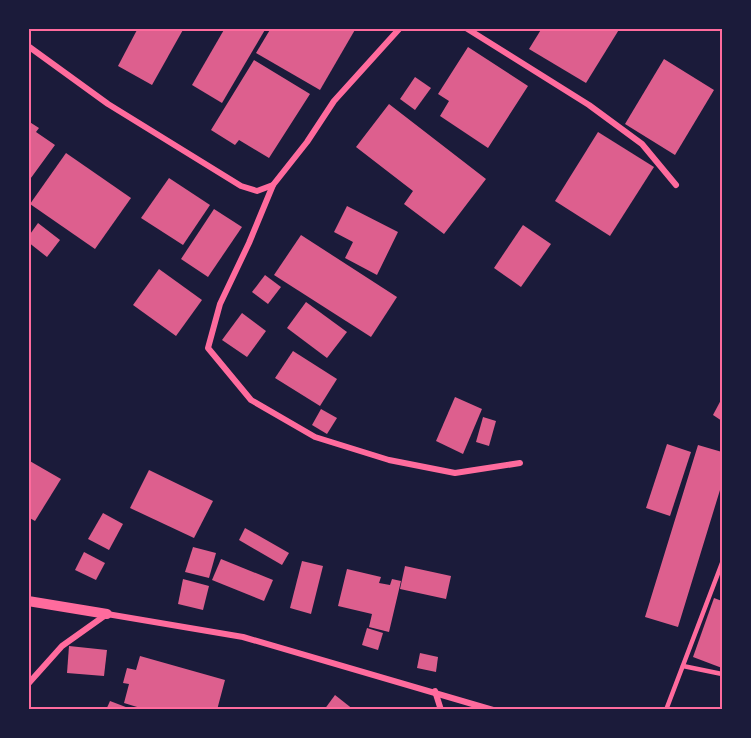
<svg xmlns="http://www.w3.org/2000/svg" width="751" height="738" viewBox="0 0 751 738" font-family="Jost,sans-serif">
<rect width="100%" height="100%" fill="#1b1b3a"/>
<g fill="#dd5f8e">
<polygon points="138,28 184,28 152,85 118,66"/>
<polygon points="225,28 266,28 222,103 192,85"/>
<polygon points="271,28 356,28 320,90 256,53"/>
<polygon points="542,28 620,28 586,83 529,49"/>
<polygon points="468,47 528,86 488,148 440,116 449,101 438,94"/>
<polygon points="664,59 714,90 675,155 625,124"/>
<polygon points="254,60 310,94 269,158 239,140 235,145 211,130"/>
<polygon points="415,77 431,88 415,110 400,99"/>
<polygon points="389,104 486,179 444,234 404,204 413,191 356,147"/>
<polygon points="28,121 39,128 36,132 55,145 28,182"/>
<polygon points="598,132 654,167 610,236 555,201"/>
<polygon points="66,153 131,198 95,249 30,204"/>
<polygon points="169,178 210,205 183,245 141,218"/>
<polygon points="347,206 398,232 377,275 345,258 353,242 334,232"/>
<polygon points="214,209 242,227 208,277 181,259"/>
<polygon points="38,223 60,240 47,257 28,242 28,237"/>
<polygon points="523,225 551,244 521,287 494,268"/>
<polygon points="301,235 397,297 371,337 274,275"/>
<polygon points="159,269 202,300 176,336 133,305"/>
<polygon points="265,275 281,287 268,304 252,292"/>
<polygon points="306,302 347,332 327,358 287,328"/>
<polygon points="242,313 266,331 247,357 222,340"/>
<polygon points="293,351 337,379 320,406 275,378"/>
<polygon points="455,397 482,409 463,454 436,441"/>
<polygon points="722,398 722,421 713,415"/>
<polygon points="321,409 337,418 327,434 312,425"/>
<polygon points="483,417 496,421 489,446 476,442"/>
<polygon points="667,444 691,452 670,516 646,508"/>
<polygon points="698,445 722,452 722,491 720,490 678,627 645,617"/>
<polygon points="28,460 61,479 35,521 28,517"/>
<polygon points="149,470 213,501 194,538 130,508"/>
<polygon points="103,513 123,524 109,550 88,539"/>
<polygon points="245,528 289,553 282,565 239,540"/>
<polygon points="193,547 216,553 209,578 185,572"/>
<polygon points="84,552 105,563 96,580 75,570"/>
<polygon points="221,559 273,580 264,601 212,580"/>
<polygon points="302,561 323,566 311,614 290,608"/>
<polygon points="405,566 451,576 446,599 400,589"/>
<polygon points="347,569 381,577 379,583 390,585 392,579 401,581 389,632 369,627 372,614 338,606"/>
<polygon points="183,579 209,586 203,610 178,604"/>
<polygon points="714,598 722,601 722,668 693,657"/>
<polygon points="367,628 383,633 378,650 362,645"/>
<polygon points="69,646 107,650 104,676 67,673"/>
<polygon points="420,653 438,657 436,672 417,668"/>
<polygon points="140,656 225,680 217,710 147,710 124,703 129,684 123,683 127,668 136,670"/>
<polygon points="335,695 354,710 324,710"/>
<polygon points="110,701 131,709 131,710 106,710"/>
</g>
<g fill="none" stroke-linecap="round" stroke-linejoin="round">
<g stroke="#ff6b9d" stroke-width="4.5">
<polyline points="683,666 722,674"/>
<polyline points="666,710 722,563"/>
</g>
<g stroke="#ff6b9d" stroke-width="6">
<polyline points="466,28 589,105 642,144 676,185"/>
<polyline points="28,46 108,104 241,186 257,191 273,185 307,142 334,101 400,28"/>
<polyline points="273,185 249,243 220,304 208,348 251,400 315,437 389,460 455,473 520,463"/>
<polyline points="28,684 62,646 107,614 243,637 493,710"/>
<polyline points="435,691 441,710"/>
</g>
<polyline stroke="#ff6b9d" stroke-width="10" points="28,601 107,614"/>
</g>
<rect width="751" height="738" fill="none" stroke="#1b1b3a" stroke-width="60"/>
<rect x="30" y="30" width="691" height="678" fill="none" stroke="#ff6b9d" stroke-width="2"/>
</svg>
